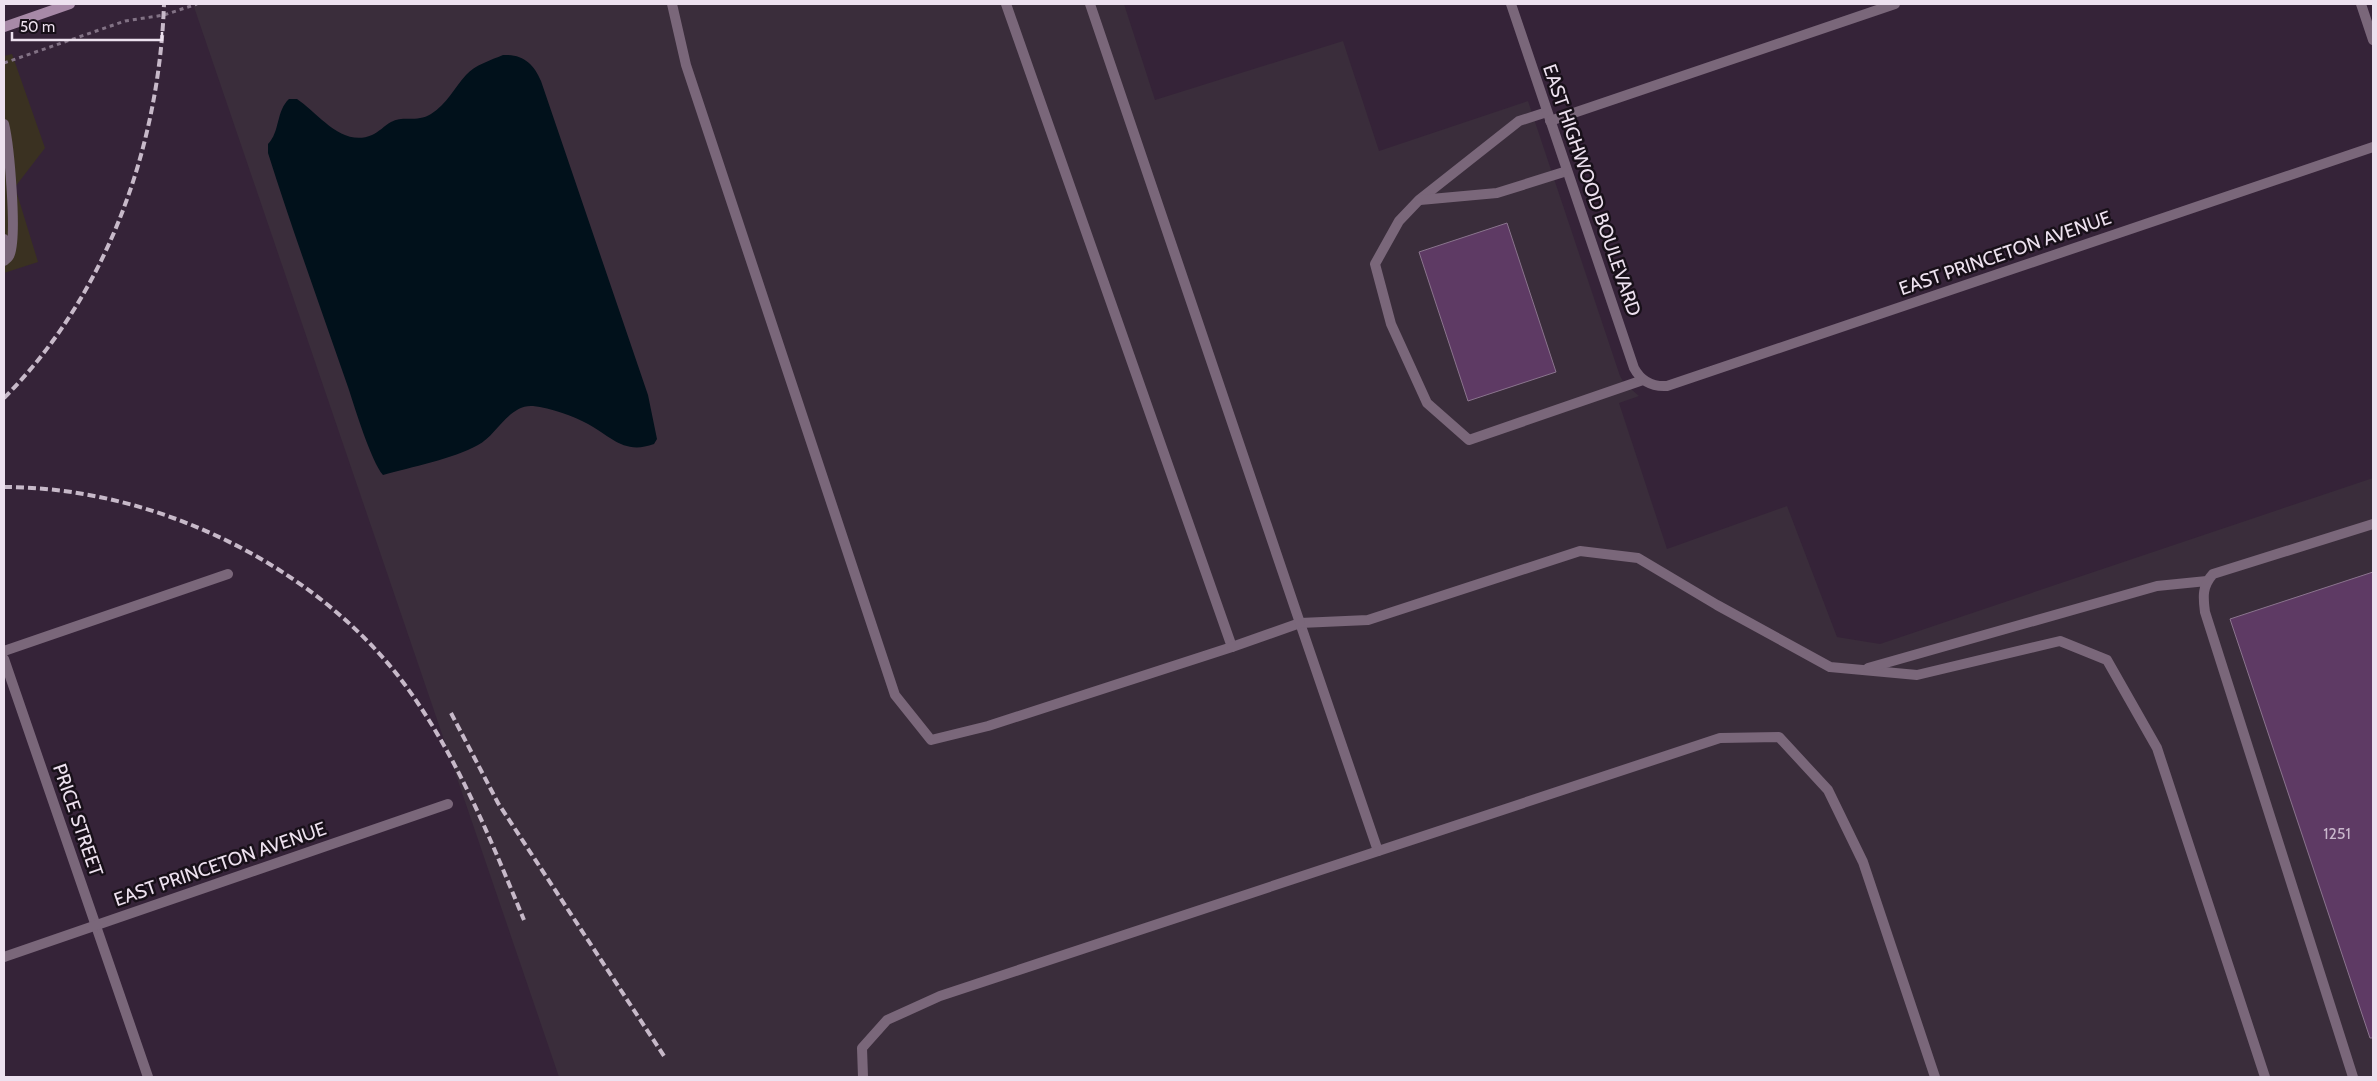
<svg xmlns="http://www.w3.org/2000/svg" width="2377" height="1081" viewBox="0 0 2377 1081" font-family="Cabin,sans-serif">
<rect width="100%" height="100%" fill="#352338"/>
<polygon fill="#3a3121" points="12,54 45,148 15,187 38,262 4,273 4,56"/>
<polygon fill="#3a2d3b" points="193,4 1124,4 1155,100 1343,41 1379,151 1528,101 1620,376 1624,383 1639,396 1619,403 1667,549 1787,506 1837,637 1880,644 2373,478 2373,1077 559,1077"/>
<path fill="#01111b" d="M503,55C523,54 534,64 541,81L648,395L657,439L654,444C624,455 612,437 588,424C573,416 551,408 533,406C509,404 496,436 478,445C453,459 411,467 383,475C371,461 355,408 348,387C321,309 293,232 268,153V144C280,132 276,111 289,99H297C318,113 342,148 372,135C379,132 384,126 391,122C403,115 416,123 431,114C447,104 454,88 466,75C475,65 491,60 503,55Z"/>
<g fill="#5e3a64" stroke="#8b758e">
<polygon points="1507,223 1556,372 1468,401 1419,252"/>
<polygon points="2373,572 2373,1038 2370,1038 2230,619"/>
</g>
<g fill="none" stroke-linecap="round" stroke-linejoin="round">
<polyline stroke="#827285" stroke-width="3" stroke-dasharray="4 4" stroke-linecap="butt" points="4,63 125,21 164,15 197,4"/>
<g stroke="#7a677a" stroke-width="10">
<polyline points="672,4 686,65 895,695 931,740 988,726 1232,647 1006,4"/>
<polyline points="1547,112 1519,121 1419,200 1399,221 1375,264 1391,324 1427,403 1469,440 1643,380"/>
<path d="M4,124C9,144 18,240 9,256C9,257 5,260 4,261"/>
<polyline points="1420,200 1497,193 1567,171"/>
<polyline points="4,239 9,255"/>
<polyline points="1300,623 1378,851"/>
<polyline points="1232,647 1300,623 1368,620 1580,551 1638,558 1717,605 1830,667 1917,675 2060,641 2107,660 2157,748 2265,1077"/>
<polyline points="1868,668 2157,586 2207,581"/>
<polyline points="863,1077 862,1048 887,1020 940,996 1720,738 1779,737 1828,790 1863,862 1935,1077"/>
<path d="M2353,1077L2205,612C2203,597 2202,586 2213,574L2373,524"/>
</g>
<g stroke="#7a677a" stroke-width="10">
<polyline points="1090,4 1300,623"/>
<path d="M1511,4L1634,368C1641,381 1652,387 1667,386L2373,147"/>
<polyline points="2361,4 2373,40"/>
<polyline points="1550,121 1895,4"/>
<polyline points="4,651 228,574"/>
<polyline points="4,659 148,1077"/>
<polyline points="4,957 448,804"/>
</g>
<polyline stroke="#a789a7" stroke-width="10" points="4,27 70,4"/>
<g stroke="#c7b9c9" stroke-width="4" stroke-dasharray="8 4" stroke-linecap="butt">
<path d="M4,398C107,295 159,147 164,4"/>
<path d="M4,487C158,487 325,569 413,696C461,765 492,843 524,920"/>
<polyline points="451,713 498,803 664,1056"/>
</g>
</g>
<g text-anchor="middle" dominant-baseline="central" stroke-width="5" stroke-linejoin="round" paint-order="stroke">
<g font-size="16" fill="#c9b7cc">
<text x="2337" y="833">1251</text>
</g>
<g font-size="19" fill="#ede1ef" stroke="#181019">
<text transform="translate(1592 190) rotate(71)">EAST HIGHWOOD BOULEVARD</text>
<text transform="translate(2005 253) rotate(-19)">EAST PRINCETON AVENUE</text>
<text transform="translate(78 820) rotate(71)">PRICE STREET</text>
<text transform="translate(220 864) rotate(-19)">EAST PRINCETON AVENUE</text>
</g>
</g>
<rect width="2377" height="1081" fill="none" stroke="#ede1ef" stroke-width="10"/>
<path d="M12 32v8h150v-8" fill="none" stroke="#ede1ef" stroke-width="2.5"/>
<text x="20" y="32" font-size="15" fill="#ede1ef" stroke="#181019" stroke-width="4" paint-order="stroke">50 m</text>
</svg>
